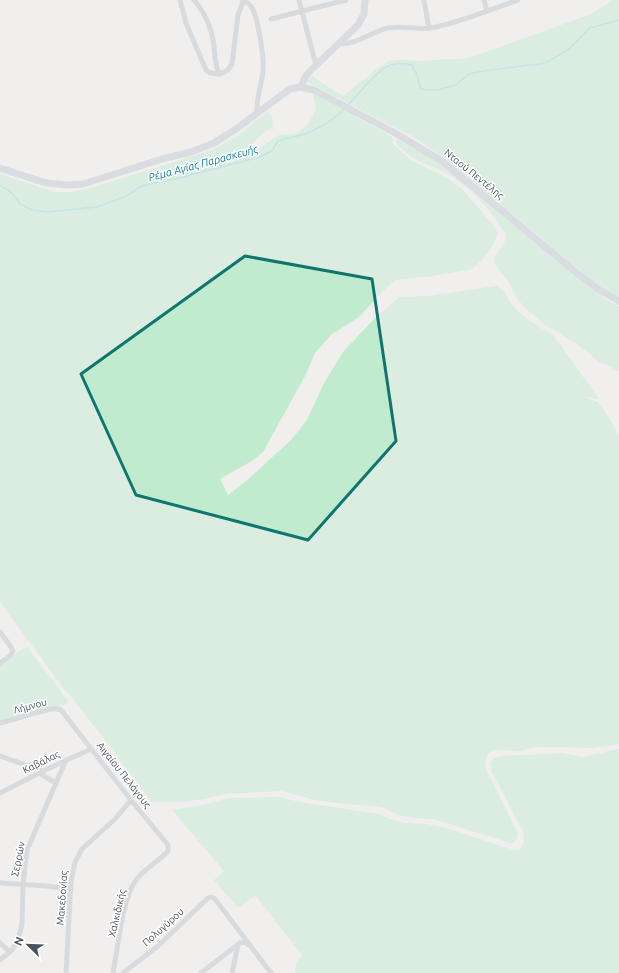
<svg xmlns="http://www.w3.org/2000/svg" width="619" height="973" viewBox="0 0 619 973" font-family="Ubuntu,sans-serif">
<rect width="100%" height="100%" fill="#f1eeee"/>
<g fill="#c0ebcf">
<polygon points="613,0 619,0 619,298 589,278 447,160 415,138 305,81 312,76 322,83 343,96 377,69 389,61 402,60 419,61 469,58 591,14"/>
<path d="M313,93L389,135L392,137L393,144L412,161L447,178L463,190L493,225L498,234L494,244L483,259L472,269L433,276L395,280L383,291L359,317L332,334L315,353L305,376L263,452L250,462L220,479L228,495L246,481L291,440L307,420L324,383L343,352L375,318L399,297L427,296L496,286L504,291L509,301L520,313L533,323L553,335L599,399L583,397L598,402L611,421L617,433L619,435V744L593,748L536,747L519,751L495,750L488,754L485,760L486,769L518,833L517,839L514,842L511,843L433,819L414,818L398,815L382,807L346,804L315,800L282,791L225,794L204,799L182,802H152L68,692H66L0,602V174L55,192H70L91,188L212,150L236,137L268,111L272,118L273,126C267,131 250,143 248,149L253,150L263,146L279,135L296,134L308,124L316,109Z"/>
<polygon points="397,139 439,162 580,279 607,300 619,306 619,371 598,361 576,343 545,325 524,307 516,297 508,280 498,269 495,264 494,258 505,241 506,234 487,208 470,190 450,175 413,158 396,144 396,140"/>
<path d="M27,647L68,701L64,705L0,721V665C10,660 17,652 27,647Z"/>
<polygon points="619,749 619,973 295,973 296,963 302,955 255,895 238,908 214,880 224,871 172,810 202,805 229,798 279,797 300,802 379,814 390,819 405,823 427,824 446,828 514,850 520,849 523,845 524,833 492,773 490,763 494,758 501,756 562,753 583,757"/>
</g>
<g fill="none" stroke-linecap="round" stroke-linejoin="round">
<g stroke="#91d7e4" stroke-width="1.5">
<path d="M348,105C358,95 376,71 388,66C396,63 404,63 412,65L418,77L420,88L426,90H438L456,85L469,74L483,71L546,63L569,49L590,28L619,20"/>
<path d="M0,185L12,193L20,204L32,210L48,212L97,207L126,196L142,186L155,183L171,180L260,157L272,151L278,141C284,138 290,138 297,136C313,132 332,122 344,109"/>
</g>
<g stroke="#bbc3ca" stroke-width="5">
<polyline points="180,0 186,23 206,70 210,73 219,74"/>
<path d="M194,0C205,13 212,29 214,46C215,56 215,65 219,74C226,72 229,70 232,64L238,15L243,2"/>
<path d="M243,0V2C246,2 249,3 251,6C258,16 264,57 263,70C262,84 256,98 257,112"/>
<polyline points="299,0 316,65"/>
<polyline points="424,0 429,28"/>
<polyline points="484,0 487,11"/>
<polyline points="271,19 346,0"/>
<path d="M339,43C356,46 372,31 388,28C403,25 417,30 431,28C461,22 489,10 518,0"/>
<polyline points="0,632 11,647 13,651 10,656 0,663"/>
<path d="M0,723L50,709H57L61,710L131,800L168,845V851C158,862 145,868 136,880C122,899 118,949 113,973"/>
<polyline points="0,756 43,771"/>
<polyline points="39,773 56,783"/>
<polyline points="0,793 43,771 91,749"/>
<polyline points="0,883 46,886 71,889"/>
<polyline points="0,943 10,952"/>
<polyline points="0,960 12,950 18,939 22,925 23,885 27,850 66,760"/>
<polyline points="66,973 71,882 75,862 82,849 115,819 131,800"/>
<polyline points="123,973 158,946 208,898 211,897 215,899 271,973"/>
<polyline points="201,973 240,943 245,942 249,945"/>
<polyline points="232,973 238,945"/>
</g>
<g stroke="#bcc6ce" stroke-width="7">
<polyline points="301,87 305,77 310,71 358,25 364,14 365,0"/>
<polyline points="0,168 46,183 68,185 83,184 162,159 191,152 214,143 236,129 290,89 301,87 314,90 395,133 442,161 577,273 598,289 619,301"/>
</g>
</g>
<path d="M0 0H619V973H0ZM245,256L372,279L396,441L308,540L136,495L81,374Z" fill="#f1eeee" fill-opacity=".55" fill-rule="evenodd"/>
<path fill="none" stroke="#0f766e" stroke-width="3" stroke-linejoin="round" d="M245,256L372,279L396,441L308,540L136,495L81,374Z"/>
<g text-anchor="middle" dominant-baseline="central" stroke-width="3" stroke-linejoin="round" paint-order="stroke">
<g font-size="10" fill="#48525a" stroke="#fff">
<text transform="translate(474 174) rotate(39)">Νταού Πεντέλης</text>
<text transform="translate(30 706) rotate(-15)">Λήμνου</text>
<text transform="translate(41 762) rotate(-26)">Καβάλας</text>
<text transform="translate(124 775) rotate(52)">Αιγαίου Πελάγους</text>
<text transform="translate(18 859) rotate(-79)">Σερρών</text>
<text transform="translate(62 898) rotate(-86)">Μακεδονίας</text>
<text transform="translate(117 913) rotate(-77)">Χαλκιδικής</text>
<text transform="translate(163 927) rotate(-42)">Πολυγύρου</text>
</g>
<g font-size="11" font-style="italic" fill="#198195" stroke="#fff">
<text transform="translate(203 163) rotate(-15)">Ρέμα Αγίας Παρασκευής</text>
</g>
</g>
<g transform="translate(28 945) rotate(293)" stroke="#ffffff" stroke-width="3" paint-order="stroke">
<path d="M0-3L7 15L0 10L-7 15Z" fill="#48525a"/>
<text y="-6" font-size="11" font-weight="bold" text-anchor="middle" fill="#48525a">N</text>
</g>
</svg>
